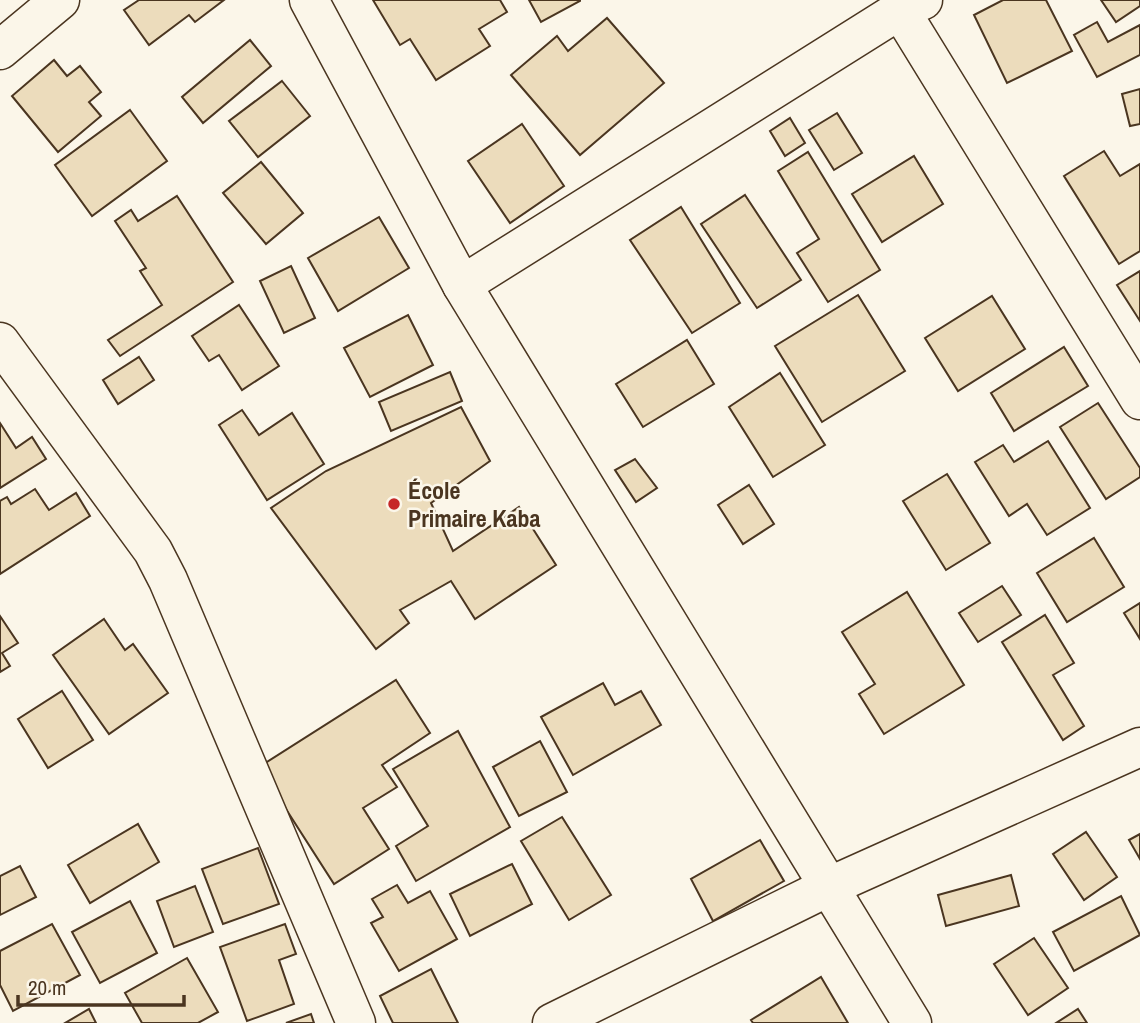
<svg xmlns="http://www.w3.org/2000/svg" width="1140" height="1023" viewBox="0 0 1140 1023" font-family="'Archivo Narrow',sans-serif">
<rect width="100%" height="100%" fill="#fbf6e9"/>
<g fill="#ecdcbc" stroke="#4a3520" stroke-width="2">
<polygon points="139,0 224,0 195,22 189,15 149,45 124,10"/>
<polygon points="373,0 500,0 507,12 479,29 490,46 436,80 410,39 400,45"/>
<polygon points="529,0 580,0 580,1 541,22"/>
<polygon points="1003,0 1046,0 1072,51 1007,83 974,15"/>
<polygon points="1101,0 1140,0 1140,6 1116,22"/>
<polygon points="607,18 664,83 580,155 511,75 557,36 568,51"/>
<polygon points="1097,22 1108,42 1140,25 1140,55 1097,77 1074,35"/>
<polygon points="250,40 271,66 203,123 182,97"/>
<polygon points="54,60 67,76 80,66 101,92 89,102 101,116 58,152 12,96"/>
<polygon points="282,81 310,116 258,157 229,121"/>
<polygon points="1140,89 1140,124 1130,126 1122,94"/>
<polygon points="130,110 167,161 92,216 55,165"/>
<polygon points="837,113 862,153 834,170 809,130"/>
<polygon points="790,118 805,143 785,156 770,131"/>
<polygon points="522,124 564,186 510,223 468,161"/>
<polygon points="1104,151 1120,176 1140,164 1140,251 1119,264 1064,176"/>
<polygon points="808,152 880,270 828,302 797,253 819,239 778,171"/>
<polygon points="914,156 943,204 882,242 852,194"/>
<polygon points="261,162 303,213 266,244 223,193"/>
<polygon points="745,195 801,280 757,308 701,224"/>
<polygon points="177,196 233,282 120,356 108,340 162,305 140,271 146,268 115,221 131,210 138,221"/>
<polygon points="681,207 740,303 692,333 630,240"/>
<polygon points="379,217 409,268 338,311 308,258"/>
<polygon points="291,266 315,318 284,333 260,281"/>
<polygon points="1140,271 1140,321 1117,285"/>
<polygon points="858,295 905,371 822,422 775,346"/>
<polygon points="992,296 1025,349 958,391 925,338"/>
<polygon points="239,305 279,366 242,390 219,355 209,361 192,336"/>
<polygon points="408,315 433,365 370,397 344,348"/>
<polygon points="687,340 714,384 643,427 616,384"/>
<polygon points="1064,347 1088,386 1014,431 991,393"/>
<polygon points="139,357 154,380 118,404 103,380"/>
<polygon points="450,372 462,401 391,431 379,402"/>
<polygon points="780,373 825,445 773,477 729,407"/>
<polygon points="1098,403 1140,468 1140,477 1106,499 1060,427"/>
<polygon points="461,407 490,461 431,503 453,551 519,507 556,565 475,619 451,581 400,610 409,623 376,649 271,508 326,471"/>
<polygon points="242,410 259,435 292,413 324,464 267,500 219,425"/>
<polygon points="0,423 16,448 32,437 46,459 0,488"/>
<polygon points="1048,441 1090,508 1047,535 1027,504 1009,516 975,462 1003,445 1014,462"/>
<polygon points="635,459 657,488 636,502 615,470"/>
<polygon points="947,474 990,543 946,570 903,501"/>
<polygon points="749,485 774,524 743,544 718,505"/>
<polygon points="35,489 49,510 76,493 90,516 0,574 0,501 7,497 11,504"/>
<polygon points="1094,538 1124,587 1067,622 1037,573"/>
<polygon points="1002,586 1021,615 978,642 959,613"/>
<polygon points="907,592 964,685 884,734 859,694 875,684 842,632"/>
<polygon points="1140,603 1140,639 1124,613"/>
<polygon points="1045,615 1074,663 1053,675 1084,726 1063,740 1002,642"/>
<polygon points="0,616 18,643 2,653 10,666 0,672"/>
<polygon points="104,619 125,650 133,644 168,693 109,734 53,655"/>
<polygon points="396,680 430,733 382,765 397,787 363,808 389,849 334,884 259,767"/>
<polygon points="603,683 615,705 641,691 661,725 573,775 541,717"/>
<polygon points="62,691 93,740 48,768 18,719"/>
<polygon points="458,731 510,827 416,881 396,846 428,826 393,769"/>
<polygon points="540,741 567,792 519,816 493,767"/>
<polygon points="562,817 611,895 569,920 521,841"/>
<polygon points="138,824 159,862 90,903 68,865"/>
<polygon points="1086,832 1117,877 1084,900 1053,854"/>
<polygon points="1140,834 1140,859 1129,840"/>
<polygon points="760,840 784,881 713,921 691,879"/>
<polygon points="258,848 279,904 223,924 202,869"/>
<polygon points="512,864 532,904 470,936 450,894"/>
<polygon points="20,866 36,897 0,915 0,876"/>
<polygon points="1011,875 1019,906 946,926 938,895"/>
<polygon points="397,885 408,903 430,891 457,939 399,971 371,923 383,917 372,899"/>
<polygon points="195,886 213,932 174,947 157,901"/>
<polygon points="1121,896 1140,935 1074,971 1053,932"/>
<polygon points="130,901 157,953 100,983 72,932"/>
<polygon points="52,924 80,975 13,1011 0,985 0,951"/>
<polygon points="285,924 296,954 279,960 294,1004 247,1021 220,947"/>
<polygon points="1034,938 1068,988 1028,1015 994,964"/>
<polygon points="187,958 218,1012 198,1023 142,1023 125,993"/>
<polygon points="431,969 458,1023 393,1023 380,996"/>
<polygon points="821,977 848,1023 753,1023 751,1020"/>
<polygon points="89,1009 96,1023 65,1023"/>
<polygon points="1078,1009 1087,1023 1056,1023"/>
<polygon points="311,1014 314,1023 286,1023"/>
</g>
<g fill="none" stroke-linecap="round" stroke-linejoin="round">
<defs>
<g id="street">
<polyline points="309,0 462,285 912,1023"/>
<polyline points="900,10 1140,400"/>
<polyline points="0,50 60,0"/>
<polyline points="462,285 900,10 923,0"/>
<polyline points="0,342 153,551 168,580 356,1023"/>
<polyline points="552,1023 828,887 1140,747"/>
</g>
</defs>
<use href="#street" stroke="#4a3520" stroke-width="41"/>
<use href="#street" stroke="#fbf6e9" stroke-width="38"/>
</g>
<circle fill="#c62828" stroke="#fbf6e9" stroke-width="2.5" cx="394" cy="504" r="7"/>
<g text-anchor="middle" dominant-baseline="central" stroke-width="5" stroke-linejoin="round" paint-order="stroke">
<g font-size="24" font-weight="bold" fill="#4a3520" stroke="#fbf6e9" text-anchor="start">
<text x="408" y="490">École<tspan x="408" dy="28">Primaire Kaba</tspan></text>
</g>
</g>
<path d="M18 995v10h166v-10" fill="none" stroke="#4a3520" stroke-width="3.5"/>
<text x="28" y="995" font-size="21" fill="#4a3520" stroke="#fbf6e9" stroke-width="5" paint-order="stroke">20 m</text>
</svg>
